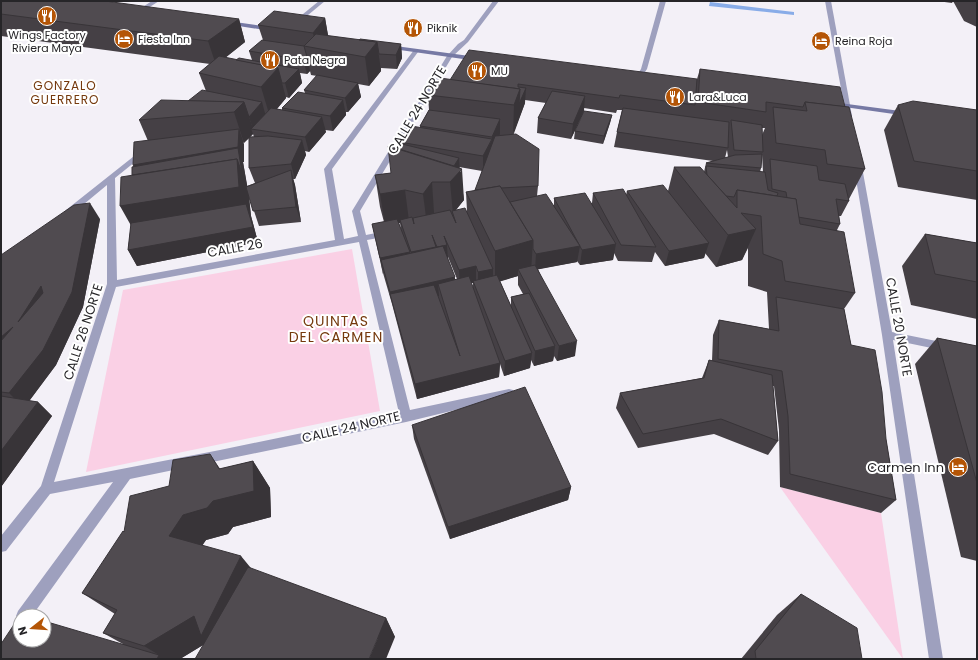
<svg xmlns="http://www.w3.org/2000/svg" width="978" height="660" viewBox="0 0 978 660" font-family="Poppins,sans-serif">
<rect width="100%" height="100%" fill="#f3f0f7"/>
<g fill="#fad0e5">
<polygon points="352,249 380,411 86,472 123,290"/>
<polygon points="780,487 881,513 903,659"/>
</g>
<polygon fill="#88ace8" points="710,2 794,12 794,15 709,6"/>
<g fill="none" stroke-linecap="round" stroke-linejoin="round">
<g fill="#9ea0be" fill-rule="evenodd">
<polygon points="152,1 159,1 142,12 138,12 138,10"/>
<polygon points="319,1 325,1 296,25 292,25 292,23"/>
<path d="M493,1H499L468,42L452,57L360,211L366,235L386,231L390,234L389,236L367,240L410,410L509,389L513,390L514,393L513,396L406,422L130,479L32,616H20V622L18,621L16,616L18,611L113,482L50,494L6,551L1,552V536L41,486L107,284V185L72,214H66L65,212L66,210L143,149H146V153L115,178L117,280L335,240L324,169L414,50H418V52L332,169L344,239L358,236L352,211L447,56L458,44L464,40ZM359,242L399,413L220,450L54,482L116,287Z"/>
<polygon points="660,1 666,1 647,69 639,81 635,81 634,80 641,69"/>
<polygon points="825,1 831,1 852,116 849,118 846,116"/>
<polygon points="855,165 861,165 862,167 892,332 946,343 950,344 951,347 950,350 946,351 893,340 943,659 929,659 882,335 854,167"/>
</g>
<g fill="#7679a4" fill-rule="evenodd">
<polygon points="228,21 271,27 274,29 271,31 226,24 225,23"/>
<polygon points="388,45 477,57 480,59 477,61 386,48 385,47"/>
<polygon points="832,102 908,112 911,114 908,116 830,105 830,103"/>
</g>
</g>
<g fill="#454045" fill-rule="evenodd">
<path d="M1,1L239,19L245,42L225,58L236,60H252L249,51L263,40L258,25L325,18L328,36L359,40L401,44L402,58L397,69L381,68V71L369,86L358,84L361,97L348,112H346V115L333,131L325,130L326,132L309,152L305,151L306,155L295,179H293L295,185L301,222L259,226L249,196L251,216L258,242L137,266L128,250L131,224L132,175L133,166L148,141L139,120L188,101L206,91L199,73L210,64L1,36ZM310,71L311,75L317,76L304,90L305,93L282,108V110L277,109L286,98V97L289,98L302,83L300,73L307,74ZM253,134L254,137H250ZM249,138V168L255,183L247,186L243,162H244L243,143Z"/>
<polygon points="937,1 977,1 977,27 964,21 953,1 952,3"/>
<path d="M700,69L845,107L865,169L849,199V201L841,216H839L840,224L837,230L855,293L844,309L851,345L886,439L896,500L881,513L780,487L779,430L774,386H773L778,441L768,455L714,434L638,448L616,408L620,393L702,378L709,360L712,361L713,335L719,320L769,329L767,292L748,286V248L742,260L716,267L705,253L704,258L665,266L655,252L652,262L618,261L614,253L613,260L580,265L577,261V262L538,269L575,356L557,361L554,356L553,361L534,366L531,360L530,368L504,376L500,364L499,377L417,399L392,304L383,273V274L372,224L384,222L380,207L375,175L391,173L396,148L399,143V142L420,128V126L429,110L428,95L450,80L697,79ZM525,100L546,103L538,118L537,133L571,139L584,111V108L616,113L617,110H622L617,132L614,147L713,161L706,163L704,172L674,167L668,191H627L626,195L593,193L592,203L554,198V206L537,196L538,186L513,134L525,103ZM762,128H765L762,135ZM727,150L728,157L725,158ZM762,154L763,172H760L761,168ZM459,167L482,171L475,191L466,192L467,211L455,210L464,200ZM399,223H400L401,230ZM448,257L457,279L455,280L448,260ZM518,276V285L523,294L511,297V306L500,281ZM471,283H473V289Z"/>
<polygon points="898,105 977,110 977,200 898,187 884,130"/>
<polygon points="612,115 610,123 603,144 574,139 575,131"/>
<polygon points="100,219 83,307 56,365 29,401 38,402 52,416 1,487 1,255"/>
<polygon points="925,234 977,243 977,319 911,305 902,266"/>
<polygon points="937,338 977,346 977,561 961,557 915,364"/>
<polygon points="412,425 571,487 568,500 450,539 414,439"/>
<polygon points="253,461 270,488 271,517 233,527 228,534 206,540 202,545 251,569 386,618 395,637 203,645 180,659 1,659 123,644 103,633 115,614 82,593 124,532 169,486 220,469"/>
<polygon points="801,594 862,659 741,659 777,615"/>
</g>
<g fill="#383438">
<polygon points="325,18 330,46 316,48 313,33"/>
<polygon points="239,19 245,42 216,65 208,41"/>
<polygon points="377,42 381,71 369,86 365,57"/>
<polygon points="401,44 402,58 397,69 396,55"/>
<polygon points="307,57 310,71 307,74 303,60"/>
<polygon points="278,68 286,98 270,117 261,87"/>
<polygon points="299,69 302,83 289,98 285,83"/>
<polygon points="358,83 361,97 348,112 345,98"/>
<polygon points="518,84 518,93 520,89 526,88 525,103 513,136 514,105"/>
<polygon points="585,96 584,111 571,139 573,124"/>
<polygon points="343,100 346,115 333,131 330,116"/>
<polygon points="244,102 253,129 251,129 253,134 244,143 234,112"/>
<polygon points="262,102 266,117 253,129 249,117"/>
<polygon points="612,115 610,123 603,144 604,136"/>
<polygon points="322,117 326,132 309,152 305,137"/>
<polygon points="500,119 500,134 483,171 483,156 492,140 492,137"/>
<polygon points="239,129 244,144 244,162 243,162 248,190 251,216 258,242 137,266 128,250 138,238 120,206 140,180 133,165"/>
<polygon points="302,140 306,155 295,179 291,164"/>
<polygon points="459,158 460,172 462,169 464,200 453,214 450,182 446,180"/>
<polygon points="291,170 295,185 301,222 296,207"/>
<polygon points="432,182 434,213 427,225 423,194"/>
<polygon points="405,190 409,221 400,220 400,223 385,225 380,194"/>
<polygon points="90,203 100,219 83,307 56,365 24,408 9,393"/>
<polygon points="756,229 742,260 716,267 728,235"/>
<polygon points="533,240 531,272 518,269 518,276 495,283 495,251"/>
<polygon points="709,243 704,258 665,266 669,251"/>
<polygon points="616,244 613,260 580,265 582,250"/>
<polygon points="447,245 448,260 438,262 437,247"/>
<polygon points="580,246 577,262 535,270 536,254"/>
<polygon points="436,247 437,262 413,267 411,252"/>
<polygon points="410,252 412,268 381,260 383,273 383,274 380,258"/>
<polygon points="476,266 476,282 460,286 459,270"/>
<polygon points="493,269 493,285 478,288 478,272"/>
<polygon points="455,277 455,292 438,284 439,296 394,307 390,292"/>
<polygon points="41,286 53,301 18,322"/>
<polygon points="13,327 1,364 1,337"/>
<polygon points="577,341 575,356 557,361 559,346"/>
<polygon points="555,346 553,361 534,366 535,351"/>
<polygon points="532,353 530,368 504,376 505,361"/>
<polygon points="500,363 499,377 417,399 415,384"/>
<polygon points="38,402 52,416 1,487 1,451"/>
<polygon points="210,454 229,482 253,461 270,488 271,517 233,527 228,534 206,540 193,560 169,536 183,515 219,469"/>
<polygon points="571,487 568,500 450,539 448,527"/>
<polygon points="241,556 260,579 208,642 180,659 157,659 159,655 144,646"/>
<polygon points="386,618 395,637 386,659 369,659"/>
</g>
<g fill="#504b50" stroke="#383438" fill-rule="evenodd">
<polygon points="1,1 105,1 239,19 208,41 1,14"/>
<polygon points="274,11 325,18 313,33 258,25"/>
<polygon points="316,34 377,42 365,57 304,46"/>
<polygon points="360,39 401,44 396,55 379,54 377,42 359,40"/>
<polygon points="262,40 304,46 307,57 303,60 249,51"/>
<polygon points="469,50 697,79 695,105 620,95 619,98 518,84 518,87 526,88 519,104 520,89 450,80"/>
<polygon points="219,56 278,68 261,87 199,73"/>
<polygon points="239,58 299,69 285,83 282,83 278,68 236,60"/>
<polygon points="700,69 840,87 845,107 805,102 803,107 766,102 766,112 698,102"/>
<polygon points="317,75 358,83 345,98 304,90"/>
<polygon points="440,78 520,89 514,105 428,95"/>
<polygon points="202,90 262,102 249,117 244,102 188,101"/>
<polygon points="552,91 585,96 573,124 538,118"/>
<polygon points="298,92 343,100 330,116 282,108"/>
<polygon points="161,100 244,102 234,112 139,120"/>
<polygon points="913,101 977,110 977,171 914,161 898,105"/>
<polygon points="805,102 849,107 865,169 827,164 825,150 776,143 773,107 807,111"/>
<polygon points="271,108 322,117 305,137 251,129"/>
<polygon points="623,108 729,122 728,148 617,132"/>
<polygon points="429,110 500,119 492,137 420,126"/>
<polygon points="584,111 612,115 604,136 575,131"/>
<polygon points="731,120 762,125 763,152 734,150"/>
<polygon points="411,126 492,139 483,156 399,142"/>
<polygon points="239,129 238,147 133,165 134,142"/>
<polygon points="516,134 539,149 538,186 501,188 500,186 482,189 475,190 495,136"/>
<polygon points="268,136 302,140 291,164 249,168 249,137"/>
<polygon points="398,143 459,158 454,166 396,148"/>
<polygon points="388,146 462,169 450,182 432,182 423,194 405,190 380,194 375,175 391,173"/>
<polygon points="238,148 242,173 237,159 132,175 132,167"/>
<polygon points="762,154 761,168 706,163 735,155"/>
<polygon points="237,159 239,187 120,206 121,177"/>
<polygon points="770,159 817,166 819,180 845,184 849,201 836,199 840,224 798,217 796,199 787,198 786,192 772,189"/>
<polygon points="706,166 765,172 768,190 778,193 777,196 737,190 734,197 726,196 707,175"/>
<polygon points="674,167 700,167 737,208 737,190 796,199 800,224 844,232 855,293 785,281 782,261 763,254 761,216 741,213 756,229 728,235"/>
<polygon points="291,170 296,207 253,211 246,187"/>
<polygon points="663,185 709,243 669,251 627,191"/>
<polygon points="500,186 533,240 495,251 466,192"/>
<polygon points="623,189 656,247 621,245 593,193"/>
<polygon points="585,193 616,244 582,250 554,198"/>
<polygon points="546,194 580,246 536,254 533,249 533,240 510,202"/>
<path d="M90,203L72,292L43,350L9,393L1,392V341L13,327L1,337V255L74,205ZM41,286L43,293L18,322Z"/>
<polygon points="246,204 253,227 128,250 131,223"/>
<polygon points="465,208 493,269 478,272 476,266 459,270 444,236 447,245 437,247 432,235 436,247 411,252 400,220 412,217 414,224 413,218 450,210 456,223 452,211"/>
<polygon points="397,219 410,252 380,258 372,224"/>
<polygon points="925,234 977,243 977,282 935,274"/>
<polygon points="443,246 455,277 390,292 381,260"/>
<polygon points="535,265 577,341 559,346 518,269"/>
<polygon points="497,275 532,353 505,361 473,281"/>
<polygon points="469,276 500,363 415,384 390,294 434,285 460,356 438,284"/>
<polygon points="529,293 555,346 535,351 511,297"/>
<polygon points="776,297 844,309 851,345 875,350 882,392 886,439 896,500 790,474 788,416 782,371 718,359 719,320 779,331"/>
<polygon points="937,338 977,346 977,483"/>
<polygon points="709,360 772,375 778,441 721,419 643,434 620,393 704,378"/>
<polygon points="525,387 571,487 448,527 412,425"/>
<polygon points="1,396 38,402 1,451"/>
<polygon points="210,454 219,469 253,461 254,491 213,501 207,508 183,515 169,536 241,556 201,636 194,616 144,646 103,633 117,610 82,593 123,531 124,532 130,496 169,486 173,460"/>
<polygon points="248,567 386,618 369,659 195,659"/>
<polygon points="801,594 857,628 862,659 756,659 755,651"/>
<polygon points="21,614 28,616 20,616 20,640 44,640 44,621 159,655 157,659 1,659 1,644"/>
</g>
<defs>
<symbol id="restaurant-disc" viewBox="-11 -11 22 22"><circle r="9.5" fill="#b45506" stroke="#fff"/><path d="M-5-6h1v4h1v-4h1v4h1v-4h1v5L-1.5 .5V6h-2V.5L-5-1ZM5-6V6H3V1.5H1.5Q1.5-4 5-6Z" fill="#fff"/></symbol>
<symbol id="hotel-disc" viewBox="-11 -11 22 22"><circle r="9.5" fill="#b45506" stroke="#fff"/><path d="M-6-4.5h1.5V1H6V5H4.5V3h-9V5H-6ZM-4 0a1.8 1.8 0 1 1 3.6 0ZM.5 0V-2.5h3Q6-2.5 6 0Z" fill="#fff"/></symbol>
</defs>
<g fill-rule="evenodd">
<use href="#restaurant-disc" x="36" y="5" width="22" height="22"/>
<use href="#restaurant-disc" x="402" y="17" width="22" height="22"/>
<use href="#hotel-disc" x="113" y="28" width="22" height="22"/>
<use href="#hotel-disc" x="810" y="30" width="22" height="22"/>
<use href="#restaurant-disc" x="259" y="49" width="22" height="22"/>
<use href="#restaurant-disc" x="466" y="60" width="22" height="22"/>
<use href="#restaurant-disc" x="664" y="86" width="22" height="22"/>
<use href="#hotel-disc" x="947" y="456" width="22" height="22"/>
</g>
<g text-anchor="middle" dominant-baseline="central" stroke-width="4" stroke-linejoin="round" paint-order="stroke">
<g font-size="11" fill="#262528" stroke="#fff" text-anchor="start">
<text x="427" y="28">Piknik</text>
<text x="47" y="35" text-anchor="middle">Wings Factory<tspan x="47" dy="13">Riviera Maya</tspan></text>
<text x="138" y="39">Fiesta Inn</text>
<text x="835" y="41">Reina Roja</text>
<text x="284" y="60">Pata Negra</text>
<text x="491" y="71">MU</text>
<text x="689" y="97">Lara&amp;Luca</text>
</g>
<g font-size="12" letter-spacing="1" fill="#75390d" stroke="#fff">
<text x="65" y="85">GONZALO<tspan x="65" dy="14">GUERRERO</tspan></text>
</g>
<g font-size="13" fill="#262528" stroke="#fff">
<text transform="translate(417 110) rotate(-59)">CALLE 24 NORTE</text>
<text transform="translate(235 248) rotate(-10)">CALLE 26</text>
<text transform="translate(899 327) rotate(80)">CALLE 20 NORTE</text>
<text transform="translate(83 332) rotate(-72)">CALLE 26 NORTE</text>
<text transform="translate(351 427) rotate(-13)">CALLE 24 NORTE</text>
</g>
<g font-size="13" fill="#262528" stroke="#fff" text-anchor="end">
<text x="944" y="467">Carmen Inn</text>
</g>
<g font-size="14" letter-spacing="1" fill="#75390d" stroke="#fff">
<text x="336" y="321">QUINTAS<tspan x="336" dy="16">DEL CARMEN</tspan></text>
</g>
</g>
<rect width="978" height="660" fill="none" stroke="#262528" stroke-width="4"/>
<g transform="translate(32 628) rotate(253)"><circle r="19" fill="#ffffff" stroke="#a8a8a9"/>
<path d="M0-3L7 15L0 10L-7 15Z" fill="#b45506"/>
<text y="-6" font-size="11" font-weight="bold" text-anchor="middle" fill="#262528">N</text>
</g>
</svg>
